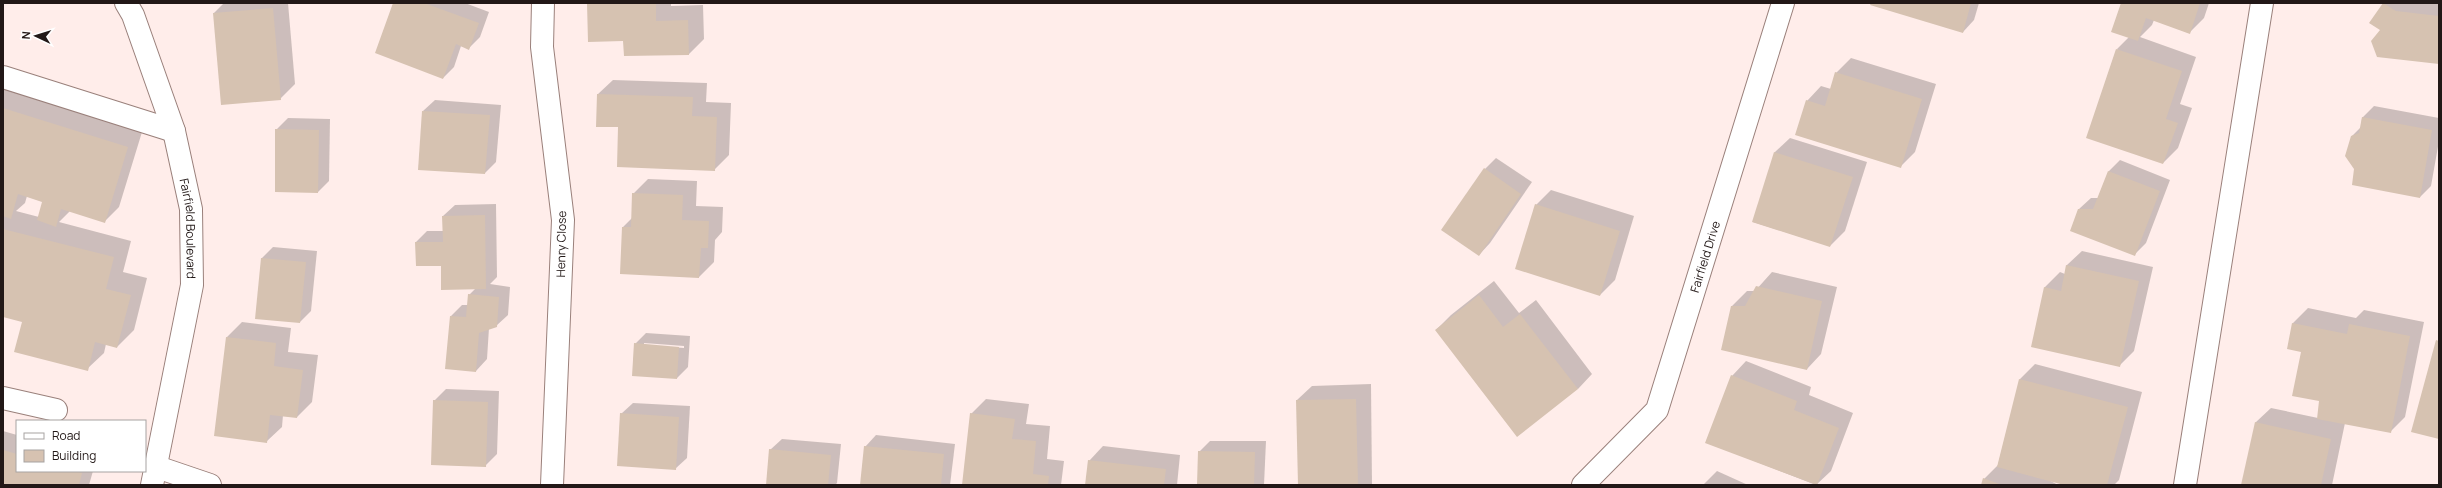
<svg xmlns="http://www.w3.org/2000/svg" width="2442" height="488" viewBox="0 0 2442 488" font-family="Manrope,sans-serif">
<rect width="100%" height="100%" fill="#ffedea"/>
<g fill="#0003" fill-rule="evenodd">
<polygon points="224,3 288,3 295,84 280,99 214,13"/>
<polygon points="394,3 465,3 489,12 480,37 469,48 461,46 454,67 443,78"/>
<polygon points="588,3 671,3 671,6 703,5 704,39 689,54 625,55 624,40"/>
<polygon points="1872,3 1979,3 1974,20 1963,32"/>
<polygon points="2122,3 2209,3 2204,18 2189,33 2154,20 2152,25 2140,37 2196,57 2180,104 2192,108 2178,148 2163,163 2117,49 2129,37"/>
<polygon points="2385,3 2439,4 2439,63 2370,23"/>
<polygon points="1851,58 1936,84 1915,152 1900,167 1807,101 1821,86 1831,89 1836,73"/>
<polygon points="613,80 707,83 706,102 731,103 729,155 714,170 619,126 598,94"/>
<path d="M3,89L142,132L119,207L105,221L70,211L59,222L131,241L123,272L147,278L134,330L117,347L106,344L104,353L87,369L23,321L3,316ZM27,196L44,201L39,217L16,211L25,203Z"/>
<polygon points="435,100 501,105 496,162 485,173 423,111"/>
<polygon points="2374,106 2439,118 2439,141 2431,186 2420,197 2356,169 2351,137 2361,127 2362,118"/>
<polygon points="288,118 330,119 329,181 318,192 276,130"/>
<polygon points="1790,138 1867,162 1845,231 1830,246 1753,222 1775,152"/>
<polygon points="1496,158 1532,182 1490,243 1479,255 1485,169"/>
<polygon points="2120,160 2170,180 2146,243 2135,254 2079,209 2091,198 2098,198 2109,171"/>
<polygon points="648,179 697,181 696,206 723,207 722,232 715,240 714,262 699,277 621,273 623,227 632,218 633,194"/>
<polygon points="1551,190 1634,216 1615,280 1600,295 1536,205"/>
<polygon points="496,204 497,277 490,284 510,287 508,315 496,326 489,328 487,359 476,371 451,316 462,305 468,305 469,295 475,289 416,242 427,231 444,231 443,216 455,205"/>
<polygon points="273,247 317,251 311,311 300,322 256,318 262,258"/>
<polygon points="2082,251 2153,267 2134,351 2119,366 2032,346 2045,287 2060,272 2065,274 2067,265"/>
<polygon points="1772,272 1837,287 1821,354 1807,369 1732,306 1747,291 1755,291"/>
<polygon points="1494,281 1519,313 1536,300 1592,374 1578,389 1436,330 1451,315"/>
<polygon points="2308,308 2356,318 2364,310 2424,322 2405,417 2390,432 2345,423 2332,485 2243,485 2256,422 2271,408 2318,418 2321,401 2302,351 2288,348 2293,323"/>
<polygon points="242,322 291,328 288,352 318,355 312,402 297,417 283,415 282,427 267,441 227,337"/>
<path d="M646,333L690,336L688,367L677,378L635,344ZM644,343L684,346V348L644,345Z"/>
<polygon points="1746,361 1811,387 1809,395 1853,413 1831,471 1816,485 1706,442 1732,376"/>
<polygon points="2035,364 2142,392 2119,480 2114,485 2068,485 2049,480 2058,485 1982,485 1984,479 1998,465 2020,379"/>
<polygon points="1371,384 1372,485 1299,485 1297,400 1312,386"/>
<polygon points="446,389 499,391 497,454 485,466 434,401"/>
<polygon points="986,399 1029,404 1026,424 1050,426 1047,459 1064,461 1061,485 963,485 971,414"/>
<polygon points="633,403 690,406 687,458 675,469 621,414"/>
<polygon points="3,431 17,435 17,471 93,471 89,485 3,485"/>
<polygon points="876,435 955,444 950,485 861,485 865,447"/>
<polygon points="782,439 841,444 837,483 835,485 767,485 770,450"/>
<polygon points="1210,441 1266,441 1264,485 1198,485 1199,452"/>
<polygon points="1103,446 1180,455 1177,485 1086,485 1089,461"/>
<polygon points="1717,471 1748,485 1703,485"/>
</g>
<g fill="#d6c2b1">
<polygon points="393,3 424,3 479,23 469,50 456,44 443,79 375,53"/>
<polygon points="587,3 656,3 656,21 688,20 689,55 624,56 623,41 588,42"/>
<polygon points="1871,3 1971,3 1963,33 1870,5"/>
<polygon points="2121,3 2200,3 2190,34 2146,18 2138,41 2111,32"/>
<polygon points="2383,3 2396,11 2439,16 2439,64 2377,57 2371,41 2380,30 2369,23"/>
<polygon points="273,8 281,100 221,105 213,13"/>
<polygon points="2116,49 2182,71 2166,119 2178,123 2163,164 2086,138"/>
<polygon points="1835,72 1922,99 1901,168 1795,135 1806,100 1825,106"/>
<polygon points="597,94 693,97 692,116 717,117 715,171 617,167 618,127 596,127"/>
<polygon points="3,108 128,147 105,223 61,209 56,227 37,220 42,202 18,194 11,219 3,216"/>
<polygon points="422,111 490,115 485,174 418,170"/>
<polygon points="2362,117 2432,130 2420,198 2352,185 2354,169 2345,156 2351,136 2359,133"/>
<polygon points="275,129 319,130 318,193 275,192"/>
<polygon points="1774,152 1853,177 1830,247 1752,222"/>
<polygon points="1484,168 1521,194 1479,256 1441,230"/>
<polygon points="2108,171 2160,191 2135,256 2070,231 2078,209 2093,209"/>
<polygon points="632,193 683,195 682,220 709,221 708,248 701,248 699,278 620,274 622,227 631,227"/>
<polygon points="1535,204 1620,231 1600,296 1515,269"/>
<polygon points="485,215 486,289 441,290 441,266 416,266 415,242 443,242 442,216"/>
<polygon points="3,229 114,257 106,289 131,295 117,348 95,342 88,371 14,352 22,322 3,317"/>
<polygon points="261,258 306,262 300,323 255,319"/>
<polygon points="2066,265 2139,281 2120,367 2031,347 2044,287 2061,291"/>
<polygon points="1756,286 1822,301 1807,370 1721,350 1731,306 1745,306"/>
<polygon points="468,294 499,297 497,327 479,333 476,372 445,369 450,316 466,317"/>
<polygon points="1479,295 1503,327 1520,314 1578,389 1517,437 1435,330"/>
<polygon points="2292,323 2347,334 2349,324 2410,336 2391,433 2317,419 2319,401 2292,396 2301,352 2287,349"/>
<polygon points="226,337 276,343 274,366 303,370 297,418 270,415 267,443 214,436"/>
<polygon points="2436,340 2439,341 2439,439 2411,432"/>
<polygon points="634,343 679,347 677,379 632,376"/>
<polygon points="1731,375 1797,401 1794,410 1839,428 1817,485 1705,443"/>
<polygon points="2019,379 2128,407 2107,485 2064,485 1997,467"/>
<polygon points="1356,399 1358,485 1298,485 1296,400"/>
<polygon points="433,400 488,402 486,467 431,465"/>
<polygon points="620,413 679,417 676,470 617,466"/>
<polygon points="970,413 1015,419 1012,439 1036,441 1033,474 1049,476 1048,485 962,485"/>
<polygon points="2255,422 2331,439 2321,485 2241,485"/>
<polygon points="864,446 944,454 941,485 860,485"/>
<polygon points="769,449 831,455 828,485 766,485"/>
<polygon points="3,450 17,454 17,471 76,471 82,473 79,485 3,485"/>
<polygon points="1198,451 1255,452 1254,485 1197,485"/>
<polygon points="1088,460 1166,469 1164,485 1085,485"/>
<polygon points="1983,478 2002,485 1981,485"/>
</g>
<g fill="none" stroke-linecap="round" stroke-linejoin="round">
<defs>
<g id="street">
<path id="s1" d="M126,3L133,15L174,131L191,209L192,285L152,485"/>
<polyline points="543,3 542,47 563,220 552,485"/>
<polyline points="3,77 174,131"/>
<polyline points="3,398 56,410"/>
<polyline points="157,467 210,485"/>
<path id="s2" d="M1583,485L1657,410L1783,3"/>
<polyline points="2185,485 2262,3"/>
</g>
</defs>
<use href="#street" stroke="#9a807b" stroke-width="24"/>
<use href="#street" stroke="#fff" stroke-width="22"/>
</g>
<g text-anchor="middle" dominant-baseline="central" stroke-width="3.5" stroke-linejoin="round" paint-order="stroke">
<g font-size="12" fill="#221817" stroke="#fff">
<text stroke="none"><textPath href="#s1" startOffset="236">Fairfield Boulevard</textPath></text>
<text transform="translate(561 244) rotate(-89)">Henry Close</text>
<text stroke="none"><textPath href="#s2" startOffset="266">Fairfield Drive</textPath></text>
</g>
</g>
<rect width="2442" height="488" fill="none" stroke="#221817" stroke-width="8"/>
<rect x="16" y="420" width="130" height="52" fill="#ffffff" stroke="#a7a3a2"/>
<rect x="24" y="433" width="20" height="6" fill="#ffffff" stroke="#a7a3a2"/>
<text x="52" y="440" font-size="12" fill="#221817">Road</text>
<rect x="24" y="450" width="20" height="12" fill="#d6c2b1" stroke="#a7a3a2"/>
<text x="52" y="460" font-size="12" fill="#221817">Building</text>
<g transform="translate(36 36) rotate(274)" stroke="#ffffff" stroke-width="3" paint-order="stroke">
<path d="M0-3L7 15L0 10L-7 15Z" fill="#221817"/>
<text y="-6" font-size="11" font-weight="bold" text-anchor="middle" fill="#221817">N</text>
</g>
</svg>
